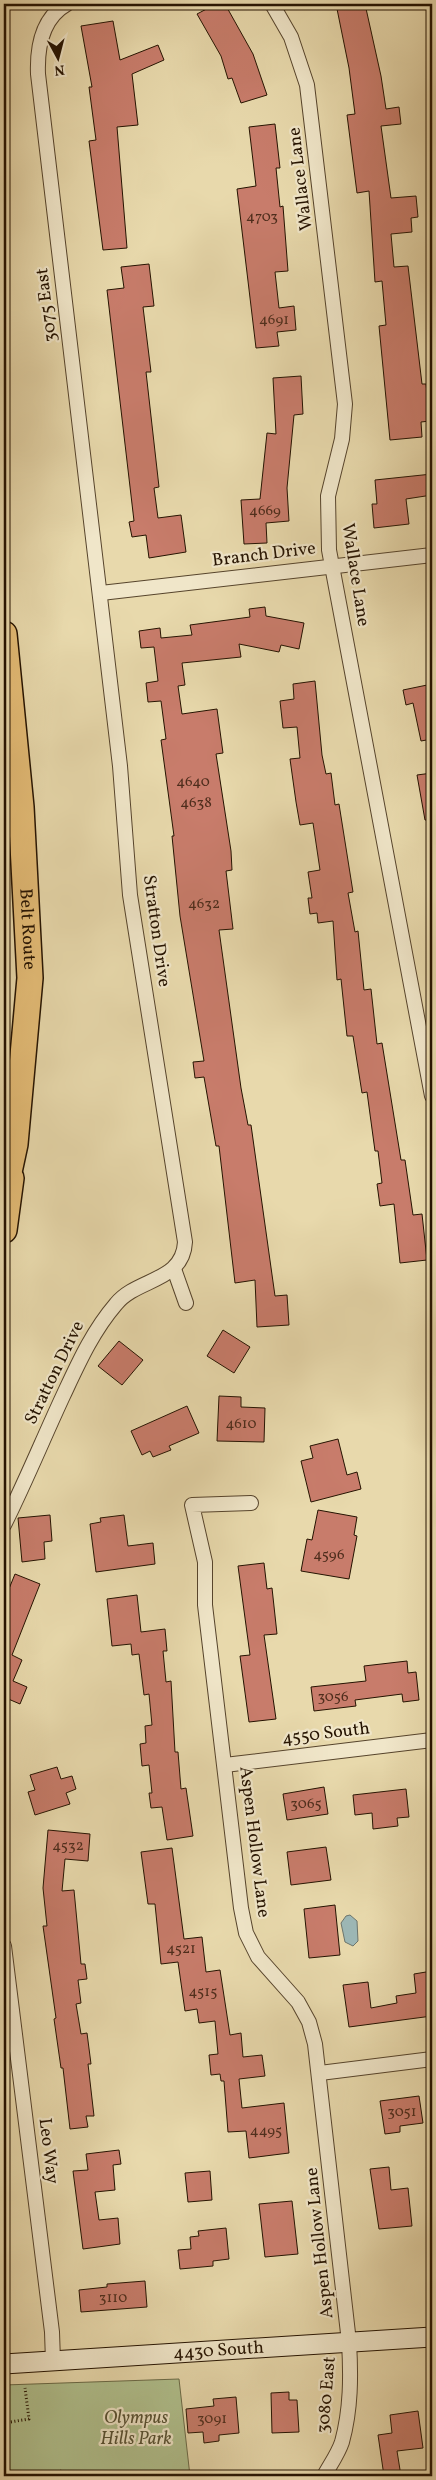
<svg xmlns="http://www.w3.org/2000/svg" width="436" height="2480" viewBox="0 0 436 2480" font-family="Vollkorn,serif">
<rect width="100%" height="100%" fill="#e8d9ac"/>
<filter id="stains"><feTurbulence type="fractalNoise" baseFrequency=".004" numOctaves="4"/><feColorMatrix values="0 0 0 0 .2 0 0 0 0 .09 0 0 0 0 .02 0 0 0 .5 -.17"/></filter>
<radialGradient id="worn" r=".72"><stop offset=".6" stop-color="#630" stop-opacity="0"/><stop offset="1" stop-color="#630" stop-opacity=".3"/></radialGradient>
<polygon fill="#b0c08d" stroke="#6a6a47" points="179,2379 190,2476 4,2476 4,2385"/>
<polygon fill="#9cb7b5" stroke="#6c756d" points="350,1915 357,1921 358,1941 353,1946 345,1942 341,1923 346,1916"/>
<g fill="#c87c6b" stroke="#251301">
<polygon points="216,4 225,4 253,54 267,95 241,103 232,78 228,79 221,56 197,14"/>
<polygon points="336,4 365,4 381,76 386,109 399,107 401,124 381,126 391,198 416,196 418,217 411,218 412,232 391,234 394,267 408,266 422,384 426,384 430,421 421,422 422,437 390,440 379,326 386,325 382,281 375,282 369,191 357,193 347,115 355,114 349,68"/>
<polygon points="113,21 120,60 158,45 164,60 132,74 138,125 117,127 127,248 103,250 89,141 96,140 89,87 92,87 81,26"/>
<polygon points="275,124 280,168 276,168 280,207 283,206 288,271 275,272 279,308 294,306 296,330 277,332 279,346 256,348 237,189 256,186 249,127"/>
<polygon points="149,264 154,306 143,307 151,372 146,372 159,487 154,488 158,518 181,515 186,552 149,558 146,535 132,537 129,522 134,521 107,290 124,288 121,267"/>
<polygon points="301,376 303,414 294,415 287,488 289,521 266,523 267,543 244,544 241,500 260,499 267,433 276,434 273,378"/>
<polygon points="432,474 432,495 406,499 409,524 374,528 372,504 377,504 375,480"/>
<polygon points="265,607 266,616 304,623 299,649 281,645 279,652 239,644 241,657 182,663 185,685 178,686 182,714 217,709 223,753 216,754 231,851 232,870 226,871 233,929 219,930 241,1088 248,1125 251,1125 275,1296 287,1295 289,1325 257,1327 255,1280 235,1283 219,1146 216,1146 204,1077 195,1078 193,1062 204,1061 180,916 172,836 174,836 161,740 166,739 161,701 148,702 146,683 158,681 154,647 141,648 139,631 160,628 161,638 192,635 190,625 250,617 249,609"/>
<polygon points="315,681 322,755 326,774 331,773 335,805 339,804 353,892 348,893 355,932 358,931 364,990 371,989 377,1044 382,1043 401,1160 405,1160 413,1215 422,1214 427,1260 400,1263 394,1204 380,1206 377,1184 382,1183 378,1151 375,1151 367,1092 362,1093 353,1036 347,1036 341,979 337,980 333,921 318,923 317,913 310,914 308,898 312,898 308,872 320,870 313,823 300,825 296,802 290,759 300,758 297,727 283,728 280,701 294,699 293,684"/>
<polygon points="432,684 432,739 421,741 413,703 406,705 403,690"/>
<polygon points="432,773 432,820 425,820 417,775"/>
<polygon points="223,1330 250,1347 234,1373 207,1356"/>
<polygon points="119,1341 143,1360 122,1385 98,1366"/>
<polygon points="219,1396 241,1397 241,1407 265,1408 264,1442 217,1441"/>
<polygon points="187,1406 199,1433 169,1446 171,1450 153,1457 150,1451 142,1455 131,1431"/>
<polygon points="338,1439 347,1475 357,1472 361,1489 311,1502 301,1461 313,1458 310,1446"/>
<polygon points="318,1510 357,1517 354,1535 357,1536 349,1579 301,1571 307,1539 312,1540"/>
<polygon points="50,1515 52,1541 44,1542 45,1559 22,1562 18,1518"/>
<polygon points="124,1515 128,1546 153,1543 155,1564 96,1572 90,1524 101,1522 100,1518"/>
<polygon points="264,1563 267,1589 272,1588 277,1634 264,1635 276,1719 249,1722 240,1656 250,1655 238,1566"/>
<polygon points="15,1574 40,1584 12,1655 22,1660 13,1681 27,1687 20,1704 6,1698 4,1703 4,1601"/>
<polygon points="137,1595 141,1632 165,1629 167,1651 163,1651 166,1682 171,1681 175,1752 178,1752 181,1789 186,1788 193,1836 167,1840 162,1807 151,1808 149,1793 152,1793 149,1765 142,1766 140,1744 146,1743 145,1726 152,1725 149,1694 144,1695 139,1654 132,1655 131,1644 112,1646 107,1599"/>
<polygon points="407,1661 408,1673 416,1672 419,1700 403,1702 402,1694 355,1700 356,1706 314,1711 311,1687 366,1681 364,1666"/>
<polygon points="57,1767 61,1779 72,1776 76,1789 66,1793 70,1804 35,1815 28,1792 35,1790 30,1775"/>
<polygon points="324,1787 328,1814 287,1820 283,1794"/>
<polygon points="406,1789 409,1817 397,1818 398,1826 373,1829 372,1813 355,1815 353,1795"/>
<polygon points="48,1830 90,1834 88,1861 65,1859 62,1891 74,1890 81,1964 85,1964 87,1979 78,1980 81,2003 76,2004 81,2034 87,2033 91,2064 88,2064 94,2116 86,2116 88,2127 70,2129 63,2068 61,2068 54,2019 56,2018 43,1926 47,1926 43,1888"/>
<polygon points="326,1847 331,1880 291,1885 287,1852"/>
<polygon points="172,1848 184,1939 202,1937 206,1972 220,1970 230,2035 241,2033 243,2057 262,2055 265,2076 239,2079 242,2108 284,2103 289,2153 249,2158 246,2131 228,2132 224,2081 221,2081 220,2074 211,2075 209,2055 218,2054 215,2021 199,2023 197,2009 185,2011 178,1962 161,1964 155,1904 148,1904 141,1852"/>
<polygon points="335,1905 340,1955 309,1958 304,1909"/>
<polygon points="432,1971 432,2016 349,2027 343,1985 368,1982 371,2008 397,2003 396,1996 416,1993 414,1974"/>
<polygon points="419,2096 423,2123 400,2126 400,2132 385,2134 380,2101"/>
<polygon points="119,2150 121,2164 113,2165 115,2190 95,2192 99,2220 118,2218 120,2244 83,2249 73,2171 88,2170 86,2154"/>
<polygon points="389,2167 391,2190 408,2188 412,2226 379,2229 370,2169"/>
<polygon points="210,2171 212,2200 188,2202 185,2173"/>
<polygon points="292,2201 298,2254 265,2257 259,2204"/>
<polygon points="226,2228 229,2259 213,2261 213,2266 180,2269 178,2250 191,2249 190,2237 199,2236 198,2231"/>
<polygon points="145,2281 147,2307 81,2312 79,2290 107,2287 107,2284"/>
<polygon points="289,2392 289,2400 297,2400 299,2432 272,2433 271,2393"/>
<polygon points="236,2397 239,2433 219,2435 219,2441 204,2443 203,2432 188,2433 186,2409 214,2406 213,2399"/>
<polygon points="418,2411 423,2448 397,2451 401,2476 384,2476 378,2435 392,2433 390,2415"/>
</g>
<g fill="none" stroke-linecap="round" stroke-linejoin="round">
<defs>
<g id="street">
<polyline points="272,4 291,37 307,85 345,404 342,439 328,496 329,550 432,1096"/>
<polyline points="101,593 432,555"/>
<polyline points="174,1269 186,1303"/>
<path d="M251,1503L192,1505L205,1562V1605L241,1908L246,1933L258,1957L298,2002L309,2022L315,2044L349,2342C351,2376 351,2409 342,2442C338,2454 330,2465 324,2476"/>
<path d="M4,1525C25,1483 43,1439 63,1396C78,1364 92,1332 116,1304C137,1278 183,1282 185,1242L130,895L120,766L38,74C37,48 42,18 67,4"/>
<polyline points="225,1765 432,1740"/>
<polyline points="4,1946 52,2332 53,2361"/>
<polyline points="320,2073 432,2059"/>
</g>
<g id="secondary">
<path id="s1" d="M4,2364L432,2337"/>
</g>
<g id="highway">
<path id="s2" d="M4,634L21,807L30,978L15,1144L4,1195"/>
<polyline points="4,1230 11,1178"/>
</g>
</defs>
<use href="#street" stroke="#56442c" stroke-width="16"/>
<use href="#secondary" stroke="#251301" stroke-width="21"/>
<use href="#highway" stroke="#251301" stroke-width="28"/>
<g stroke="#251301" stroke-width="3" stroke-dasharray="1 2.5" stroke-linecap="butt">
<polyline points="4,2423 29,2419 25,2388"/>
<polyline points="36,2474 63,2471"/>
</g>
<use href="#street" stroke="#f0e6c9" stroke-width="14"/>
<use href="#secondary" stroke="#f0e6c9" stroke-width="19"/>
<use href="#highway" stroke="#e4bc76" stroke-width="25"/>
</g>
<g text-anchor="middle" dominant-baseline="central" stroke-width="4.5" stroke-linejoin="round" paint-order="stroke">
<g font-size="15" fill="#4e2d1c">
<text x="262" y="217">4703</text>
<text x="274" y="320">4691</text>
<text x="265" y="511">4669</text>
<text x="193" y="782">4640</text>
<text x="196" y="803">4638</text>
<text x="204" y="904">4632</text>
<text x="241" y="1424">4610</text>
<text x="329" y="1555">4596</text>
<text x="333" y="1697">3056</text>
<text x="306" y="1804">3065</text>
<text x="68" y="1846">4532</text>
<text x="181" y="1949">4521</text>
<text x="203" y="1992">4515</text>
<text x="402" y="2112">3051</text>
<text x="266" y="2131">4495</text>
<text x="113" y="2298">3110</text>
<text x="212" y="2419">3091</text>
</g>
<g font-size="18" fill="#251301" stroke="#f0e6c9">
<text transform="translate(301 179) rotate(-97)">Wallace Lane</text>
<text transform="translate(47 305) rotate(-97)">3075 East</text>
<text transform="translate(264 555) rotate(-7)">Branch Drive</text>
<text transform="translate(355 575) rotate(81)">Wallace Lane</text>
<text stroke="none"><textPath href="#s2" startOffset="296">Belt Route</textPath></text>
<text transform="translate(156 931) rotate(82)">Stratton Drive</text>
<text transform="translate(55 1373) rotate(-64)">Stratton Drive</text>
<text transform="translate(326 1734) rotate(-7)">4550 South</text>
<text transform="translate(254 1842) rotate(83)">Aspen Hollow Lane</text>
<text transform="translate(48 2151) rotate(83)">Leo Way</text>
<text transform="translate(320 2243) rotate(-96)">Aspen Hollow Lane</text>
<text stroke="none"><textPath href="#s1" startOffset="215">4430 South</textPath></text>
<text transform="translate(327 2395) rotate(-85)">3080 East</text>
</g>
<g font-size="18" font-style="italic" fill="#565032" stroke="#f0e6c9">
<text x="136" y="2418">Olympus<tspan x="136" dy="21">Hills Park</tspan></text>
</g>
</g>
<rect width="436" height="2480" fill="none" stroke="#e8d9ac" stroke-width="20"/>
<rect x="5" y="5" width="426" height="2470" fill="none" stroke="#251301" stroke-width="2.5"/>
<rect x="10" y="10" width="416" height="2460" fill="none" stroke="#251301"/>
<g transform="translate(58 58) rotate(173)" stroke="#f0e6c9" stroke-width="4" paint-order="stroke">
<path d="M0-4L9 19L0 12L-9 19Z" fill="#251301"/>
<text y="-8" font-size="14" font-weight="bold" text-anchor="middle" fill="#251301">N</text>
</g>
<rect width="100%" height="100%" filter="url(#stains)"/>
<rect width="100%" height="100%" fill="url(#worn)"/>
</svg>
